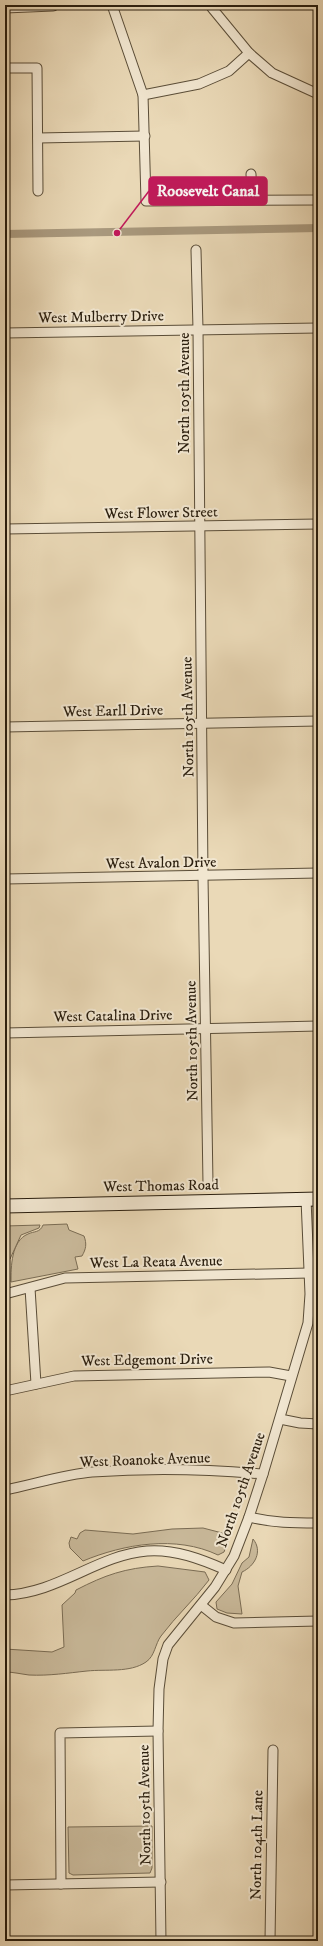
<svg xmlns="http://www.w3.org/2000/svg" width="323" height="1946" viewBox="0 0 323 1946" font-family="'IM FELL DW Pica',serif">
<rect width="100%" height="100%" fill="#ead9b7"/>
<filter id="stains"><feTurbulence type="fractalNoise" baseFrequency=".005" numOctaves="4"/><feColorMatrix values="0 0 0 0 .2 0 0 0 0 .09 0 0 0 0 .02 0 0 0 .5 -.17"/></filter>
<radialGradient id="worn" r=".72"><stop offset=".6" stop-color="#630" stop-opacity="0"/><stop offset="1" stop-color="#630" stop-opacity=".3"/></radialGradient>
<g fill="#c9b99a" stroke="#7a6c54">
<path d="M67,1224L69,1230L84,1236C87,1244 86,1249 82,1256L75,1257L78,1269L11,1282C11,1267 11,1241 28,1234C34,1231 40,1233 43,1225Z"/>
<polygon points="40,1225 39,1228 21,1235 10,1259 5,1242 5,1226"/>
<path d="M203,1528L230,1535L224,1552L218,1555C176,1535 124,1544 83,1561L70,1548L69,1543L71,1537L77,1539L80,1533L85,1530L133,1534L172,1529Z"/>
<path d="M253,1539C263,1551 255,1566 242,1572L238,1586L242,1614L227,1613L217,1609L216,1602L232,1584L242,1563L249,1557Z"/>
<path d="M158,1566L205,1572L209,1580C194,1600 176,1616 161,1636C155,1644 155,1656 146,1662C130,1673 106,1669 87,1671C68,1673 49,1676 29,1675C21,1674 13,1672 5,1672V1649L52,1652L64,1647L62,1605L75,1593L76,1590C105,1575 125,1568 158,1566Z"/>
<polygon points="152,1826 152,1868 150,1873 73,1875 69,1873 68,1827"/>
</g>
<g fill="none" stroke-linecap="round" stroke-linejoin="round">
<polyline stroke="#a9997e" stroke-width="8" points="5,234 318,228"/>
<defs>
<g id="minor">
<polyline points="112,5 143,95 146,201 318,200"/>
<polyline points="215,5 212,8 249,53 272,73 318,94"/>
<polyline points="5,68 37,68 38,191"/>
<polyline points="143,95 199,84 229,71 249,53"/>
<polyline points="38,138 145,136"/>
<polyline points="251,174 252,199"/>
<polyline points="196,250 198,329 203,877 208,1183"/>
<polyline points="5,333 318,328"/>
<polyline points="5,529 318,524"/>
<polyline points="5,727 318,721"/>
<polyline points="5,879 318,873"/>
<polyline points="5,1033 318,1026"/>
<polyline points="30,1288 36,1384"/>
<polyline points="5,1294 65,1278 309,1273"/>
<polyline points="5,1391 74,1376 269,1372 291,1376"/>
<polyline points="280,1419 300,1423 318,1424"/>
<path d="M5,1490C31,1485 66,1474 92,1472C148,1468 207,1469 263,1474"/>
<path d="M249,1517C273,1523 294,1523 318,1523"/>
<path d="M5,1595C57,1594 97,1555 147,1551C175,1549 201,1559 226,1570"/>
<polyline points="201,1605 216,1617 234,1623 318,1621"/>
<polyline points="61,1884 60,1733 158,1731"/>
<polyline points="5,1885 161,1882"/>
<polyline points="161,1941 158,1731 159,1689 163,1659 168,1645 215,1587 234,1556 249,1517 263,1474 308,1323 310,1294 306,1199"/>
<polyline points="270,1941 273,1750"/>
</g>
<polyline id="tertiary" points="5,7 53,5"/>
<polyline id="secondary" points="5,1206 318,1199"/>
</defs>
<use href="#minor" stroke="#5a4d38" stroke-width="11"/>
<use href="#tertiary" stroke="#5a4d38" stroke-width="13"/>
<use href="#secondary" stroke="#2a1e0e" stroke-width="15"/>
<use href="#minor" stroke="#f1e6d0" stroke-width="9"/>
<use href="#tertiary" stroke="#f1e6d0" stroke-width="11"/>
<use href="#secondary" stroke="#f1e6d0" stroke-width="13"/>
</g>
<g text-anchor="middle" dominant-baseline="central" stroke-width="4" stroke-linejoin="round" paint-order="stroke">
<g font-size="15" fill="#2a1e0e" stroke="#f1e6d0">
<text transform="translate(101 317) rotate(-1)">West Mulberry Drive</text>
<text transform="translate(184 393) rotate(-90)">North 105th Avenue</text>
<text transform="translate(161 513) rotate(-1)">West Flower Street</text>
<text transform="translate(113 711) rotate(-1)">West Earll Drive</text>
<text transform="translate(188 717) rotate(-91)">North 105th Avenue</text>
<text transform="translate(161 863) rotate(-1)">West Avalon Drive</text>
<text transform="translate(113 1016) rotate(-1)">West Catalina Drive</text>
<text transform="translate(192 1041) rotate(-91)">North 105th Avenue</text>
<text transform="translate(161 1186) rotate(-1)">West Thomas Road</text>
<text transform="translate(156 1262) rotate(-1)">West La Reata Avenue</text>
<text transform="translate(147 1360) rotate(-1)">West Edgemont Drive</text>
<text transform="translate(145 1460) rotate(-2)">West Roanoke Avenue</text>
<text transform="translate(241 1490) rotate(-71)">North 105th Avenue</text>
<text transform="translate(145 1805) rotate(-91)">North 105th Avenue</text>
<text transform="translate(257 1845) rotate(-89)">North 104th Lane</text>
</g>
</g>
<path fill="none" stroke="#c2185b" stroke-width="1.5" d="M117 233L149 191"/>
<circle fill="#c2185b" stroke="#f1e6d0" stroke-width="1.5" cx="117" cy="233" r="4"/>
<rect fill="#c2185b" stroke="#c2185b" stroke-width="1.5" x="149" y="177" width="118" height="28" rx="4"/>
<g font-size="16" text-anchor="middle" font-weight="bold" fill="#fff">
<text x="208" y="196">Roosevelt Canal</text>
</g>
<rect width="323" height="1946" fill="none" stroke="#ead9b7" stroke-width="20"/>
<rect x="6" y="6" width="311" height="1934" fill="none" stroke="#2a1e0e" stroke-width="2"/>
<rect x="10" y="10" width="303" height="1926" fill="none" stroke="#2a1e0e"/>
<rect width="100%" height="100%" filter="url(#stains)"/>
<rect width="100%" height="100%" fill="url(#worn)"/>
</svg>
